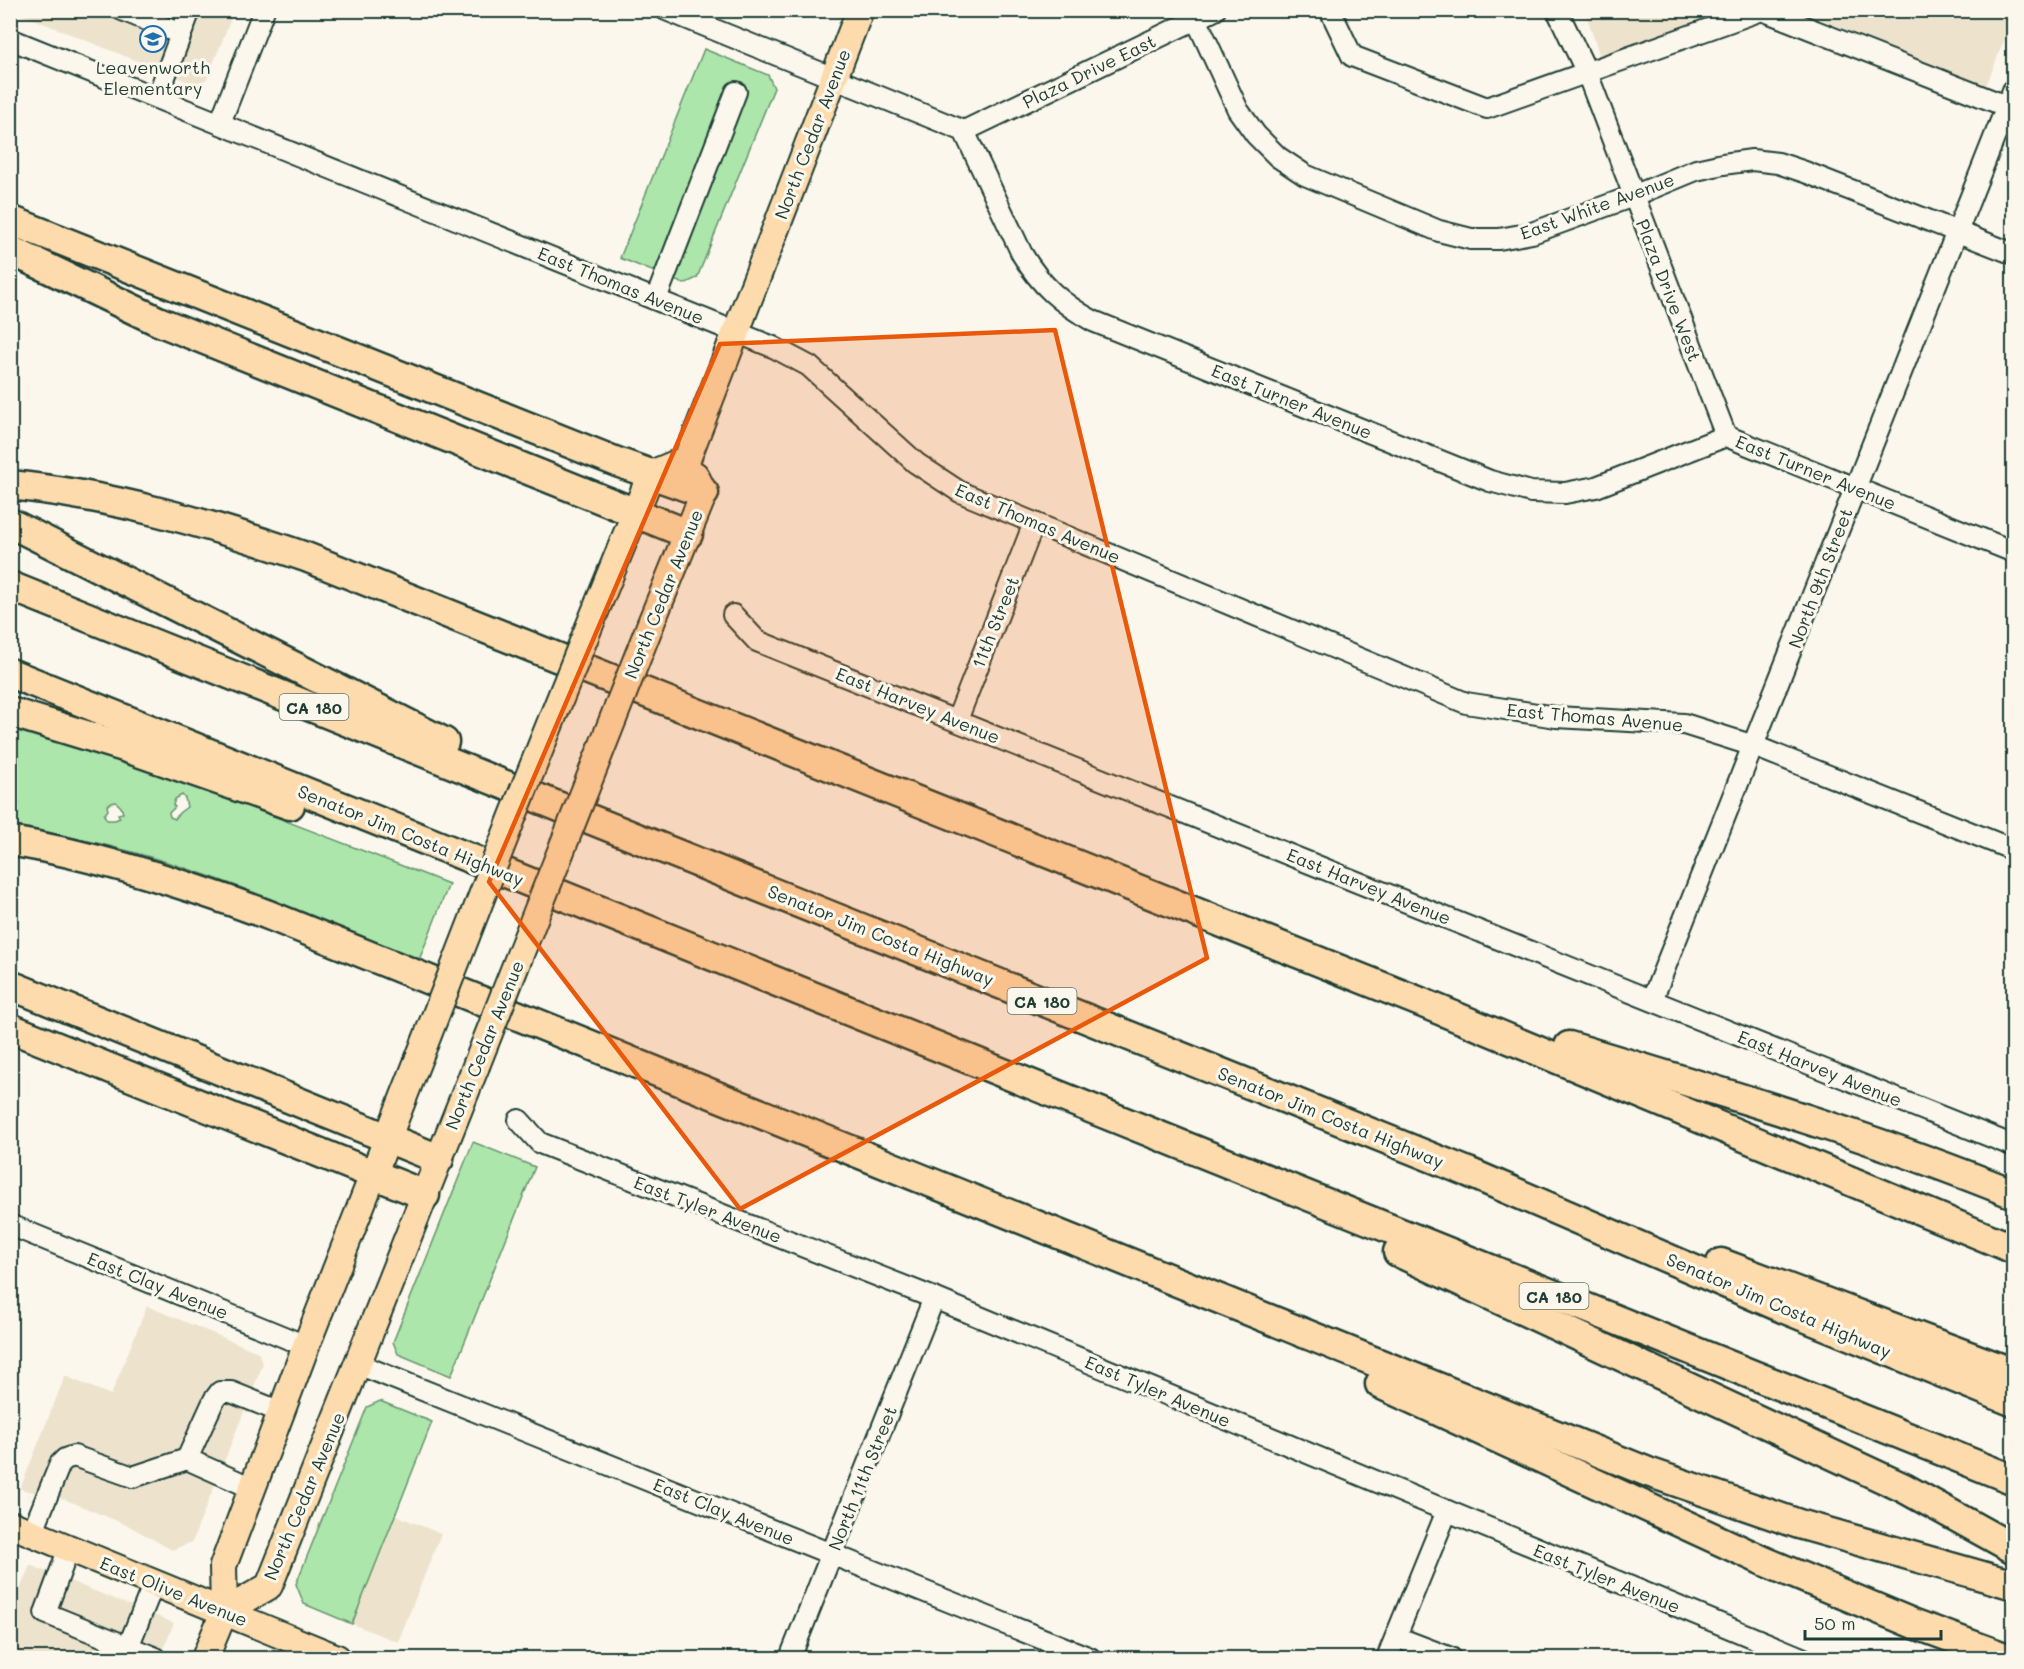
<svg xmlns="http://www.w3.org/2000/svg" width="2024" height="1669" viewBox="0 0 2024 1669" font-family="Mali,sans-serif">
<rect width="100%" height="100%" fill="#fbf7ec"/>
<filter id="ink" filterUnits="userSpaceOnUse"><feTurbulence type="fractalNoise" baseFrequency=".0167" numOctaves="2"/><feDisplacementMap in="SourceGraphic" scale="12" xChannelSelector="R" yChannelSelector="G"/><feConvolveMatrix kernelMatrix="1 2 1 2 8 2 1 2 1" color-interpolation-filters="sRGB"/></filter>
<g filter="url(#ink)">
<g fill="#ede3cd">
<polygon points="2013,10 2013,18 1986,86 1799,11"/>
<polygon points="13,11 234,11 207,79 194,84"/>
<polygon points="1585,11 1585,10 1719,11 1600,57"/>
<polygon points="147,1306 258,1352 263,1364 192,1542 172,1550 129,1526 64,1499 20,1489 65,1376 111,1395"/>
<polygon points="396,1515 441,1534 398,1642 352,1624"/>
<polygon points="30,1565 174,1623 160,1658 11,1658 10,1613"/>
</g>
<g fill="#ace6aa" stroke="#66926f" stroke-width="1.5" fill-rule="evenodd">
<polygon points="704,49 768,75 774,88 697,278 684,284 620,258"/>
<path d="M11,729L172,777L449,884L419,960C343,929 267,895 188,869C130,849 71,836 11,825V810L19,805L18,798L13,794L11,795ZM182,795L185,798L187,807L179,813L175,819L170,817L169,813L175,807L173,805L175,799ZM116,802L121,807L123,813L118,814L120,818L115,820H107L104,815L108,810L107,806L110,803Z"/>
<polygon points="473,1142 535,1167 451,1376 398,1354 393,1342"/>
<polygon points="380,1401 432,1422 352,1624 304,1604 296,1584 367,1407"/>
</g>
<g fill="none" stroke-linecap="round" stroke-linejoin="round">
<defs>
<g id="minor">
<polyline points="122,10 181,34 190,10"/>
<path d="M666,10L964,131L1022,254C1041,286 1061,303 1093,321L1490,481L1531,492L1565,493L1596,487L1726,436L2014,552"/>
<polyline points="1192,10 1238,110 1256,135 1278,157 1305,175 1439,231 1471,239 1499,239 1532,233 1633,196 1696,170 1723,164 1752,160 1778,163 1805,172 2014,254"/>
<polyline points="1330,10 1352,56 1487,108 1762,10"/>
<polyline points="1557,10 1587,73 1726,436"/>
<polyline points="1762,10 2006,106"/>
<polyline points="10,39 773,347 809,366 916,463 960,492 1466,703 1556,717 1684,724 1754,746 2014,850"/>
<polyline points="157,98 181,34"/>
<polyline points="220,123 264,10"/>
<polyline points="964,131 1215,10"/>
<polyline points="656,299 736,92"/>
<polyline points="733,615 757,641 2014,1146"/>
<polyline points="957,720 1034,523"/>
<polyline points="1652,1000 2014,88"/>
<polyline points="519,1120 540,1143 934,1298 1802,1658"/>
<polyline points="10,1225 306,1346"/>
<polyline points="358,1364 1090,1658"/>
<polyline points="187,1459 252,1488"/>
<polyline points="32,1533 60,1464 65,1459 74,1456 133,1477 187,1459 214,1400 220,1392 231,1392 281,1412"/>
<polyline points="69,1548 45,1613 156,1658"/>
<polyline points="1396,1637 1451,1658"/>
<polyline points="128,1647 154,1583"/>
<polyline points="790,1658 934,1298"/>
<polyline points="1387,1658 1447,1511"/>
</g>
<g id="major">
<polyline points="599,602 651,474 687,459 860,10"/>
<polyline points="651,623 704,493 695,475"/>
<polyline points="10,1524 337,1658"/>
<polyline points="224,1612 269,1586 476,1066"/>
<polyline points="205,1658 224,1612 223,1566 306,1346 424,1045"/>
</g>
<g id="highway">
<polyline points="10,220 617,462 704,493"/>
<polyline points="10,250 158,321 688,534"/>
<path d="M10,485C112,495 210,524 306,557L1423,1003L2014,1249"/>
<polyline points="10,523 444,742"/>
<polyline points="10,586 1468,1172 1785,1309 2014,1402"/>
<polyline points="10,673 2014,1480"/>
<polyline points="10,712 121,746 290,805"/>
<path d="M10,841C98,856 183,883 266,914L1648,1472L1799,1524L2014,1585"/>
<polyline points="10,985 439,1159"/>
<polyline points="10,1028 425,1195"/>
<path d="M1569,1046C1719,1091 1869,1135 2014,1194"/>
<polyline points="1398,1252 1904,1488 2014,1549"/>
<polyline points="1721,1263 2014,1373"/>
<polyline points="1380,1384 1766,1562 1912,1623 2007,1658"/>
</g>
</defs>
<use href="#minor" stroke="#1f3d34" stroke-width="24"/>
<use href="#major" stroke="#1f3d34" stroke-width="30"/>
<use href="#highway" stroke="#1f3d34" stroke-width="33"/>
<use href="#minor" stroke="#fbf7ec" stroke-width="20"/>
<use href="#major" stroke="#fedbac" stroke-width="26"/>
<use href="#highway" stroke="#fedbac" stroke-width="28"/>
<defs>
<g id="major-bridge">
<polyline points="424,1045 513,816 599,602"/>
<polyline points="476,1066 651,623"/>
</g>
</defs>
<use href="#major-bridge" stroke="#1f3d34" stroke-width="30" stroke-linecap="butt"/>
<use href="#major-bridge" stroke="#fedbac" stroke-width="26"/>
</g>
</g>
<path fill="#e8590c" fill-opacity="0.2" stroke="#e8590c" stroke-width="4.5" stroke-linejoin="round" d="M1055,330L1207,958L740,1209L489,882L720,344Z"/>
<defs>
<symbol id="school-ring" viewBox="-11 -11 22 22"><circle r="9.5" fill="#fbf7ec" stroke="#1f6fb2" stroke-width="1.5"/><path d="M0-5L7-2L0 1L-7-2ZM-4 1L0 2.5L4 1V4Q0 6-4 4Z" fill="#1f6fb2"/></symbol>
</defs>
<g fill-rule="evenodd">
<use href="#school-ring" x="138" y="24" width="30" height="30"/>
</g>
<g text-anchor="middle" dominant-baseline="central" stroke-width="6" stroke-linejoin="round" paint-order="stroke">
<g fill="#fbf7ec" stroke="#61756b" stroke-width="1.5">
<rect x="279.5" y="694" width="69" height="26" rx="4.5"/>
<rect x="1007.5" y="988" width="69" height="26" rx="4.5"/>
<rect x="1519.5" y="1283" width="69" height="26" rx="4.5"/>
</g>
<g font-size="16" font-weight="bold" fill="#1f3d34">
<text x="314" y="707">CA 180</text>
<text x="1042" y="1001">CA 180</text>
<text x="1554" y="1296">CA 180</text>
</g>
<g font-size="18" fill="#1f3d34" stroke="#fbf7ec">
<text x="153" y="67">Leavenworth<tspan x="153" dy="21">Elementary</tspan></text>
</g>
<g font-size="18" fill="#1f3d34" stroke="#fbf7ec">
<text transform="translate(1089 71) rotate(-26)">Plaza Drive East</text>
<text transform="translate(812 134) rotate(-69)">North Cedar Avenue</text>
<text transform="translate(1597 206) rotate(-20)">East White Avenue</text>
<text transform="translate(621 285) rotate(22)">East Thomas Avenue</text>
<text transform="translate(1669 290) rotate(69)">Plaza Drive West</text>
<text transform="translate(1292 401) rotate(22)">East Turner Avenue</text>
<text transform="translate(1816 472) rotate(22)">East Turner Avenue</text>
<text transform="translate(1038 523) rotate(23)">East Thomas Avenue</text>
<text transform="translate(1820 578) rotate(-69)">North 9th Street</text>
<text transform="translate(663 594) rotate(-68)">North Cedar Avenue</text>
<text transform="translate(995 622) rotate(-68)">11th Street</text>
<text transform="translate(918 705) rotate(22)">East Harvey Avenue</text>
<text transform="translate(1595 717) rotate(5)">East Thomas Avenue</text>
<text transform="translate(411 835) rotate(22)">Senator Jim Costa Highway</text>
<text transform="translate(1369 886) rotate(22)">East Harvey Avenue</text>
<text transform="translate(881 935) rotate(22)">Senator Jim Costa Highway</text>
<text transform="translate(484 1045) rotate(-68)">North Cedar Avenue</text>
<text transform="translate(1820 1068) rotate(22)">East Harvey Avenue</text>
<text transform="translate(1331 1117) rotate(22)">Senator Jim Costa Highway</text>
<text transform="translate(708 1209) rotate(21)">East Tyler Avenue</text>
<text transform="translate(158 1285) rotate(22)">East Clay Avenue</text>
<text transform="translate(1779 1305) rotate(23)">Senator Jim Costa Highway</text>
<text transform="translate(1158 1391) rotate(23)">East Tyler Avenue</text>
<text transform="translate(862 1478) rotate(-68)">North 11th Street</text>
<text transform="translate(304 1496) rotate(-67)">North Cedar Avenue</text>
<text transform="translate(724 1511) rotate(22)">East Clay Avenue</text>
<text transform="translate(1607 1578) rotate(22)">East Tyler Avenue</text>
<text transform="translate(174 1591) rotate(22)">East Olive Avenue</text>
</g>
</g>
<rect width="2024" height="1669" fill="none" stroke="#fbf7ec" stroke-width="36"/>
<rect x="18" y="18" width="1988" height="1633" fill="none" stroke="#1f3d34" stroke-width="2" filter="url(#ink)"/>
<path d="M1805 1630v9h136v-9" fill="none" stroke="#1f3d34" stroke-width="3"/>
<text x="1814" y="1630" font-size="18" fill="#1f3d34" stroke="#fbf7ec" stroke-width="4.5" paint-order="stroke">50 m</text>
</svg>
